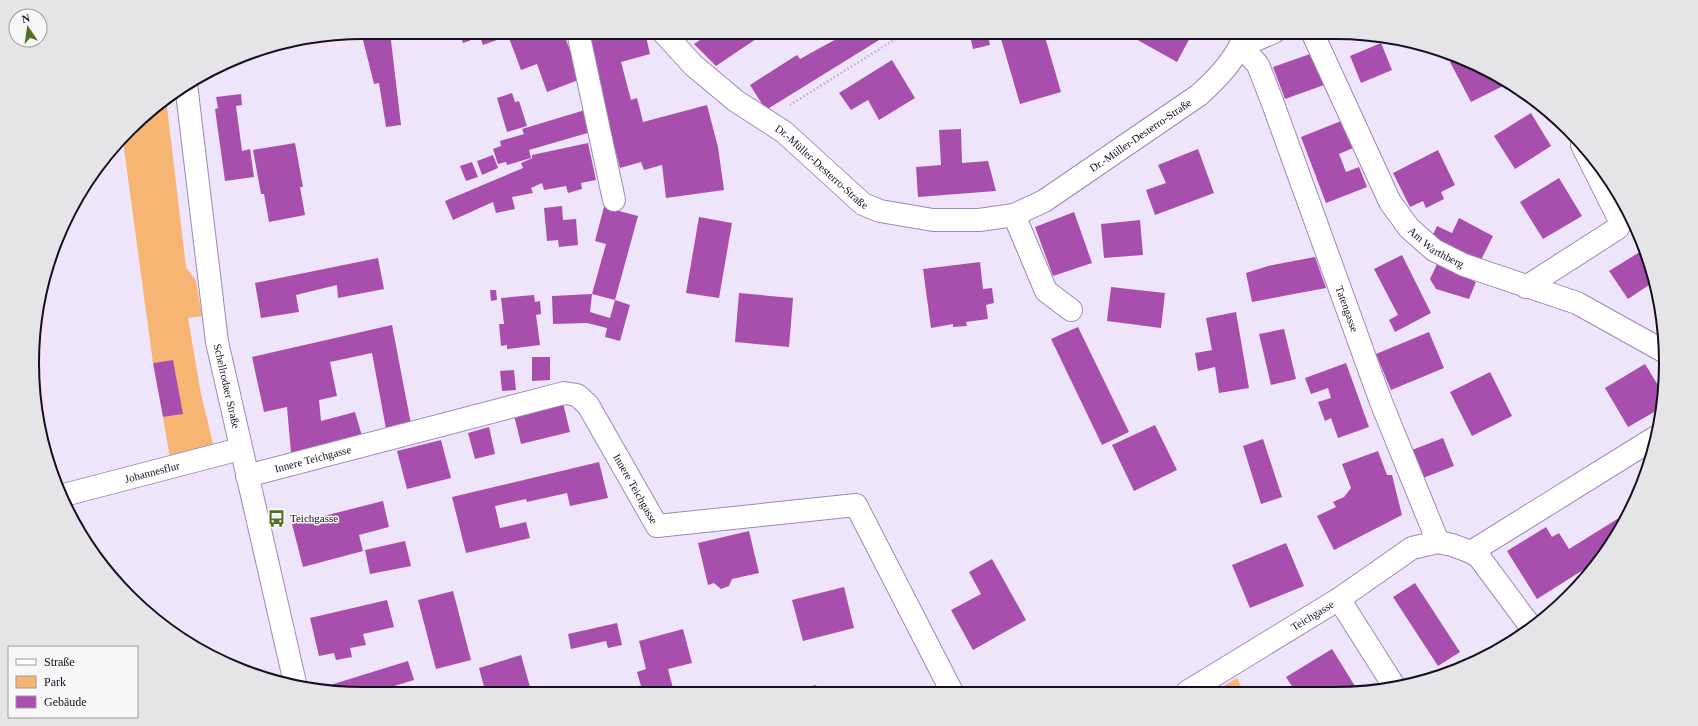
<svg xmlns="http://www.w3.org/2000/svg" width="1698" height="726" viewBox="0 0 1698 726" font-family="Georgia,serif">
<rect width="100%" height="100%" fill="#efe5fb"/>
<g fill="#f6b573">
<polygon points="166,99 186,267 196,281 202,316 188,318 201,394 214,448 170,458 163,417 182,414 173,360 153,363 123,141 145,114"/>
<polygon points="1237,678 1244,692 1214,692"/>
</g>
<g fill="#a84fad">
<polygon points="361,32 390,32 401,125 386,127 379,83 374,84"/>
<polygon points="459,32 494,32 497,40 483,45 480,37 463,43"/>
<polygon points="563,32 581,79 547,92 537,64 521,70 509,38 525,32"/>
<polygon points="600,32 645,32 650,54 621,62 631,100 637,98 643,122 707,105 718,147 724,190 666,198 662,165 644,170 641,162 620,168 585,36"/>
<polygon points="677,32 693,32 684,40"/>
<polygon points="712,32 751,32 756,39 716,66 694,44"/>
<polygon points="849,32 892,32 766,110 750,85 797,55 800,59"/>
<polygon points="969,32 987,32 990,45 973,49"/>
<polygon points="999,32 1058,32 1045,37 1061,92 1020,104"/>
<polygon points="1137,32 1193,32 1177,62 1134,38"/>
<polygon points="1334,32 1335,32 1349,34 1338,40"/>
<polygon points="1381,43 1392,70 1361,83 1350,56"/>
<polygon points="1313,53 1324,85 1285,99 1273,67"/>
<polygon points="1459,57 1501,76 1509,83 1471,102 1450,62"/>
<polygon points="892,60 915,98 879,120 868,100 851,110 839,93"/>
<polygon points="512,93 515,102 519,101 527,126 507,132 497,98"/>
<polygon points="241,94 242,105 236,106 242,151 250,149 254,177 225,181 215,109 218,108 216,97"/>
<polygon points="585,110 591,132 529,150 531,158 507,165 506,162 498,164 493,149 501,146 500,141 524,134 522,129"/>
<polygon points="1531,113 1551,146 1515,169 1494,136"/>
<polygon points="1341,121 1353,148 1339,154 1346,172 1359,167 1367,187 1326,203 1301,137"/>
<polygon points="961,129 962,163 988,161 996,191 918,197 916,167 941,165 939,130"/>
<polygon points="295,143 303,187 300,187 305,215 269,222 264,194 261,194 253,150"/>
<polygon points="588,143 596,180 581,183 582,189 568,193 566,186 544,190 542,183 531,188 533,193 512,197 515,209 496,213 493,202 453,220 445,201 523,168 521,163 535,157 532,158 532,155"/>
<polygon points="1198,149 1214,193 1155,215 1146,190 1166,183 1158,165"/>
<polygon points="1438,150 1455,185 1441,192 1444,199 1426,208 1423,201 1410,207 1393,173"/>
<polygon points="493,155 498,168 482,175 477,161"/>
<polygon points="472,162 478,177 466,181 460,166"/>
<polygon points="1559,178 1582,216 1543,239 1520,202"/>
<polygon points="562,206 563,220 576,219 578,245 559,247 558,240 547,241 544,208"/>
<polygon points="604,207 638,216 615,300 592,294 606,244 595,241"/>
<polygon points="1074,212 1092,263 1053,276 1035,227"/>
<polygon points="699,217 732,223 719,298 686,293"/>
<polygon points="1459,218 1493,236 1479,264 1432,237 1437,226 1452,233"/>
<polygon points="1140,220 1143,255 1104,258 1101,224"/>
<polygon points="1642,243 1655,281 1628,299 1609,271 1643,250 1640,244"/>
<polygon points="1402,255 1431,313 1395,332 1389,320 1398,315 1374,269"/>
<polygon points="1315,257 1326,288 1252,302 1246,273 1268,266"/>
<polygon points="378,258 384,289 338,298 337,285 296,295 299,312 261,318 255,283"/>
<polygon points="980,262 983,289 992,288 994,303 986,305 988,319 966,322 967,326 953,327 953,324 931,328 923,269"/>
<polygon points="1437,264 1476,282 1469,299 1436,289 1430,279"/>
<polygon points="1111,287 1165,293 1161,328 1107,321"/>
<polygon points="490,290 496,290 497,300 491,301"/>
<polygon points="739,293 793,298 789,347 735,342"/>
<polygon points="592,294 590,312 610,318 615,300 630,305 620,341 605,337 607,328 587,323 553,324 552,296"/>
<polygon points="534,295 535,302 540,301 541,314 536,315 540,345 507,349 507,345 501,346 499,324 504,324 501,298"/>
<polygon points="1236,312 1249,388 1219,393 1215,367 1198,371 1195,353 1212,350 1206,318"/>
<polygon points="392,325 411,424 386,429 372,353 330,362 337,396 319,400 321,421 355,412 362,436 324,447 291,453 287,407 264,412 252,357"/>
<polygon points="1078,327 1129,432 1102,445 1051,339"/>
<polygon points="1284,329 1296,379 1271,385 1259,334"/>
<polygon points="1429,332 1444,368 1391,390 1376,354"/>
<polygon points="532,357 550,357 550,380 532,381"/>
<polygon points="173,360 183,414 163,417 153,363"/>
<polygon points="1346,363 1369,427 1338,438 1331,418 1325,421 1318,402 1331,398 1328,388 1311,394 1305,378"/>
<polygon points="1645,364 1664,395 1663,407 1628,427 1605,388"/>
<polygon points="514,370 516,390 502,391 500,371"/>
<polygon points="1490,372 1512,416 1472,436 1450,392"/>
<polygon points="563,403 570,432 521,444 514,415"/>
<polygon points="1155,425 1177,470 1134,491 1112,445"/>
<polygon points="489,427 495,454 475,459 468,433"/>
<polygon points="1443,438 1454,466 1423,478 1412,450"/>
<polygon points="1263,439 1282,497 1261,504 1243,446"/>
<polygon points="441,440 451,478 407,489 397,451"/>
<polygon points="1378,451 1387,475 1392,475 1402,515 1334,550 1317,516 1336,507 1333,502 1344,497 1351,488 1342,464"/>
<polygon points="599,462 608,498 570,506 567,493 527,502 526,499 495,506 500,528 526,522 530,538 466,553 452,497"/>
<polygon points="383,501 389,527 359,535 363,551 303,567 292,524"/>
<polygon points="1627,513 1610,547 1599,560 1537,599 1507,551 1546,527 1552,537 1559,533 1569,549"/>
<polygon points="749,531 759,573 732,579 729,586 721,589 714,583 708,585 698,543"/>
<polygon points="405,541 411,566 370,574 365,550"/>
<polygon points="1286,543 1304,586 1250,608 1232,565"/>
<polygon points="992,559 1026,620 973,650 951,610 981,594 969,572"/>
<polygon points="1415,583 1460,652 1438,666 1393,597"/>
<polygon points="844,587 854,628 803,641 792,600"/>
<polygon points="453,591 471,660 436,669 418,600"/>
<polygon points="387,600 394,627 363,634 366,645 350,648 352,657 336,660 334,653 319,656 310,618"/>
<polygon points="617,623 622,645 608,648 606,641 571,649 568,634"/>
<polygon points="683,629 692,663 668,669 673,688 654,693 643,693 637,672 646,669 639,641"/>
<polygon points="1332,649 1358,691 1295,691 1286,677"/>
<polygon points="521,655 532,694 486,694 479,668"/>
<polygon points="408,661 414,680 368,694 327,688 327,686"/>
<polygon points="816,685 818,693 787,693 787,692"/>
</g>
<g fill="none" stroke-linecap="round" stroke-linejoin="round">
<defs>
<g id="minor">
<polyline points="578,32 614,200"/>
<path id="s1" d="M663,32L693,65L736,101L784,132L863,204L880,211L933,220H979L1014,215L1044,201L1199,95C1219,77 1237,58 1246,32"/>
<path id="s2" d="M1274,32L1241,46L1258,65L1272,101L1381,402L1438,542L1452,545L1471,552L1656,437"/>
<path id="s3" d="M1312,32L1390,202L1409,228L1434,250L1464,265L1577,303L1665,352"/>
<path id="s4" d="M186,84L217,342L295,683"/>
<polyline points="1014,215 1046,291 1071,310"/>
<polyline points="1526,287 1618,228 1620,221 1582,145"/>
<path id="s5" d="M247,476L564,393L577,395L588,405L657,526L856,505L952,692"/>
<path id="s6" d="M64,495L240,449"/>
<polyline points="1471,552 1479,557 1531,627"/>
<polyline points="1339,599 1394,686"/>
<path id="s7" d="M1187,692L1339,599L1412,548L1438,542"/>
</g>
</defs>
<use href="#minor" stroke="#9f87ba" stroke-width="24"/>
<polyline stroke="#a59cb1" stroke-width="2.5" stroke-dasharray="1 3" stroke-linecap="butt" points="790,105 894,40 919,32"/>
<use href="#minor" stroke="#fff" stroke-width="22"/>
</g>
<defs>
<symbol id="bus-bare" viewBox="-9 -9 18 18"><path d="M-5-6H5V4H4V6H2V4H-2V6H-4V4H-5ZM-3.5-4V0h7V-4ZM-3.5 1.2v1.5H-2V1.2ZM2 1.2v1.5H3.5V1.2Z" fill="#567022" stroke="#f7f7f7" stroke-width="2.5" paint-order="stroke"/></symbol>
</defs>
<g fill-rule="evenodd">
<use href="#bus-bare" x="264" y="506" width="25" height="25"/>
</g>
<g text-anchor="middle" dominant-baseline="central" stroke-width="3" stroke-linejoin="round" paint-order="stroke">
<g font-size="11" fill="#170e21" stroke="#f7f7f7">
<text stroke="none"><textPath href="#s1" startOffset="568">Dr.-Müller-Desterro-Straße</textPath></text>
<text stroke="none"><textPath href="#s1" startOffset="209">Dr.-Müller-Desterro-Straße</textPath></text>
<text stroke="none"><textPath href="#s3" startOffset="253">Am Warthberg</textPath></text>
<text stroke="none"><textPath href="#s2" startOffset="321">Tatengasse</textPath></text>
<text stroke="none"><textPath href="#s4" startOffset="305">Schellrodaer Straße</textPath></text>
<text stroke="none"><textPath href="#s5" startOffset="68">Innere Teichgasse</textPath></text>
<text stroke="none"><textPath href="#s6" startOffset="91">Johannesflur</textPath></text>
<text stroke="none"><textPath href="#s5" startOffset="452">Innere Teichgasse</textPath></text>
<text stroke="none"><textPath href="#s7" startOffset="147">Teichgasse</textPath></text>
</g>
<g font-size="11" fill="#170e21" stroke="#f7f7f7" text-anchor="start">
<text x="290" y="518">Teichgasse</text>
</g>
</g>
<path d="M0 0H1698V726H0ZM363 39H1335A324 324 0 0 1 1659 363V363A324 324 0 0 1 1335 687H363A324 324 0 0 1 39 363V363A324 324 0 0 1 363 39Z" fill="#e5e4e6" fill-rule="evenodd"/>
<path fill="none" stroke="#170e21" stroke-width="2" d="M363 39H1335A324 324 0 0 1 1659 363V363A324 324 0 0 1 1335 687H363A324 324 0 0 1 39 363V363A324 324 0 0 1 363 39Z"/>
<rect x="8" y="646" width="130" height="72" fill="#f7f7f7" stroke="#9d9aa1"/>
<rect x="16" y="659" width="20" height="6" fill="#ffffff" stroke="#9d9aa1"/>
<text x="44" y="666" font-size="12" fill="#170e21">Straße</text>
<rect x="16" y="676" width="20" height="12" fill="#f6b573" stroke="#9d9aa1"/>
<text x="44" y="686" font-size="12" fill="#170e21">Park</text>
<rect x="16" y="696" width="20" height="12" fill="#a84fad" stroke="#9d9aa1"/>
<text x="44" y="706" font-size="12" fill="#170e21">Gebäude</text>
<g transform="translate(28 28) rotate(347)"><circle r="19" fill="#f7f7f7" stroke="#9d9aa1"/>
<path d="M0-3L7 15L0 10L-7 15Z" fill="#567022"/>
<text y="-6" font-size="11" font-weight="bold" text-anchor="middle" fill="#170e21">N</text>
</g>
</svg>
